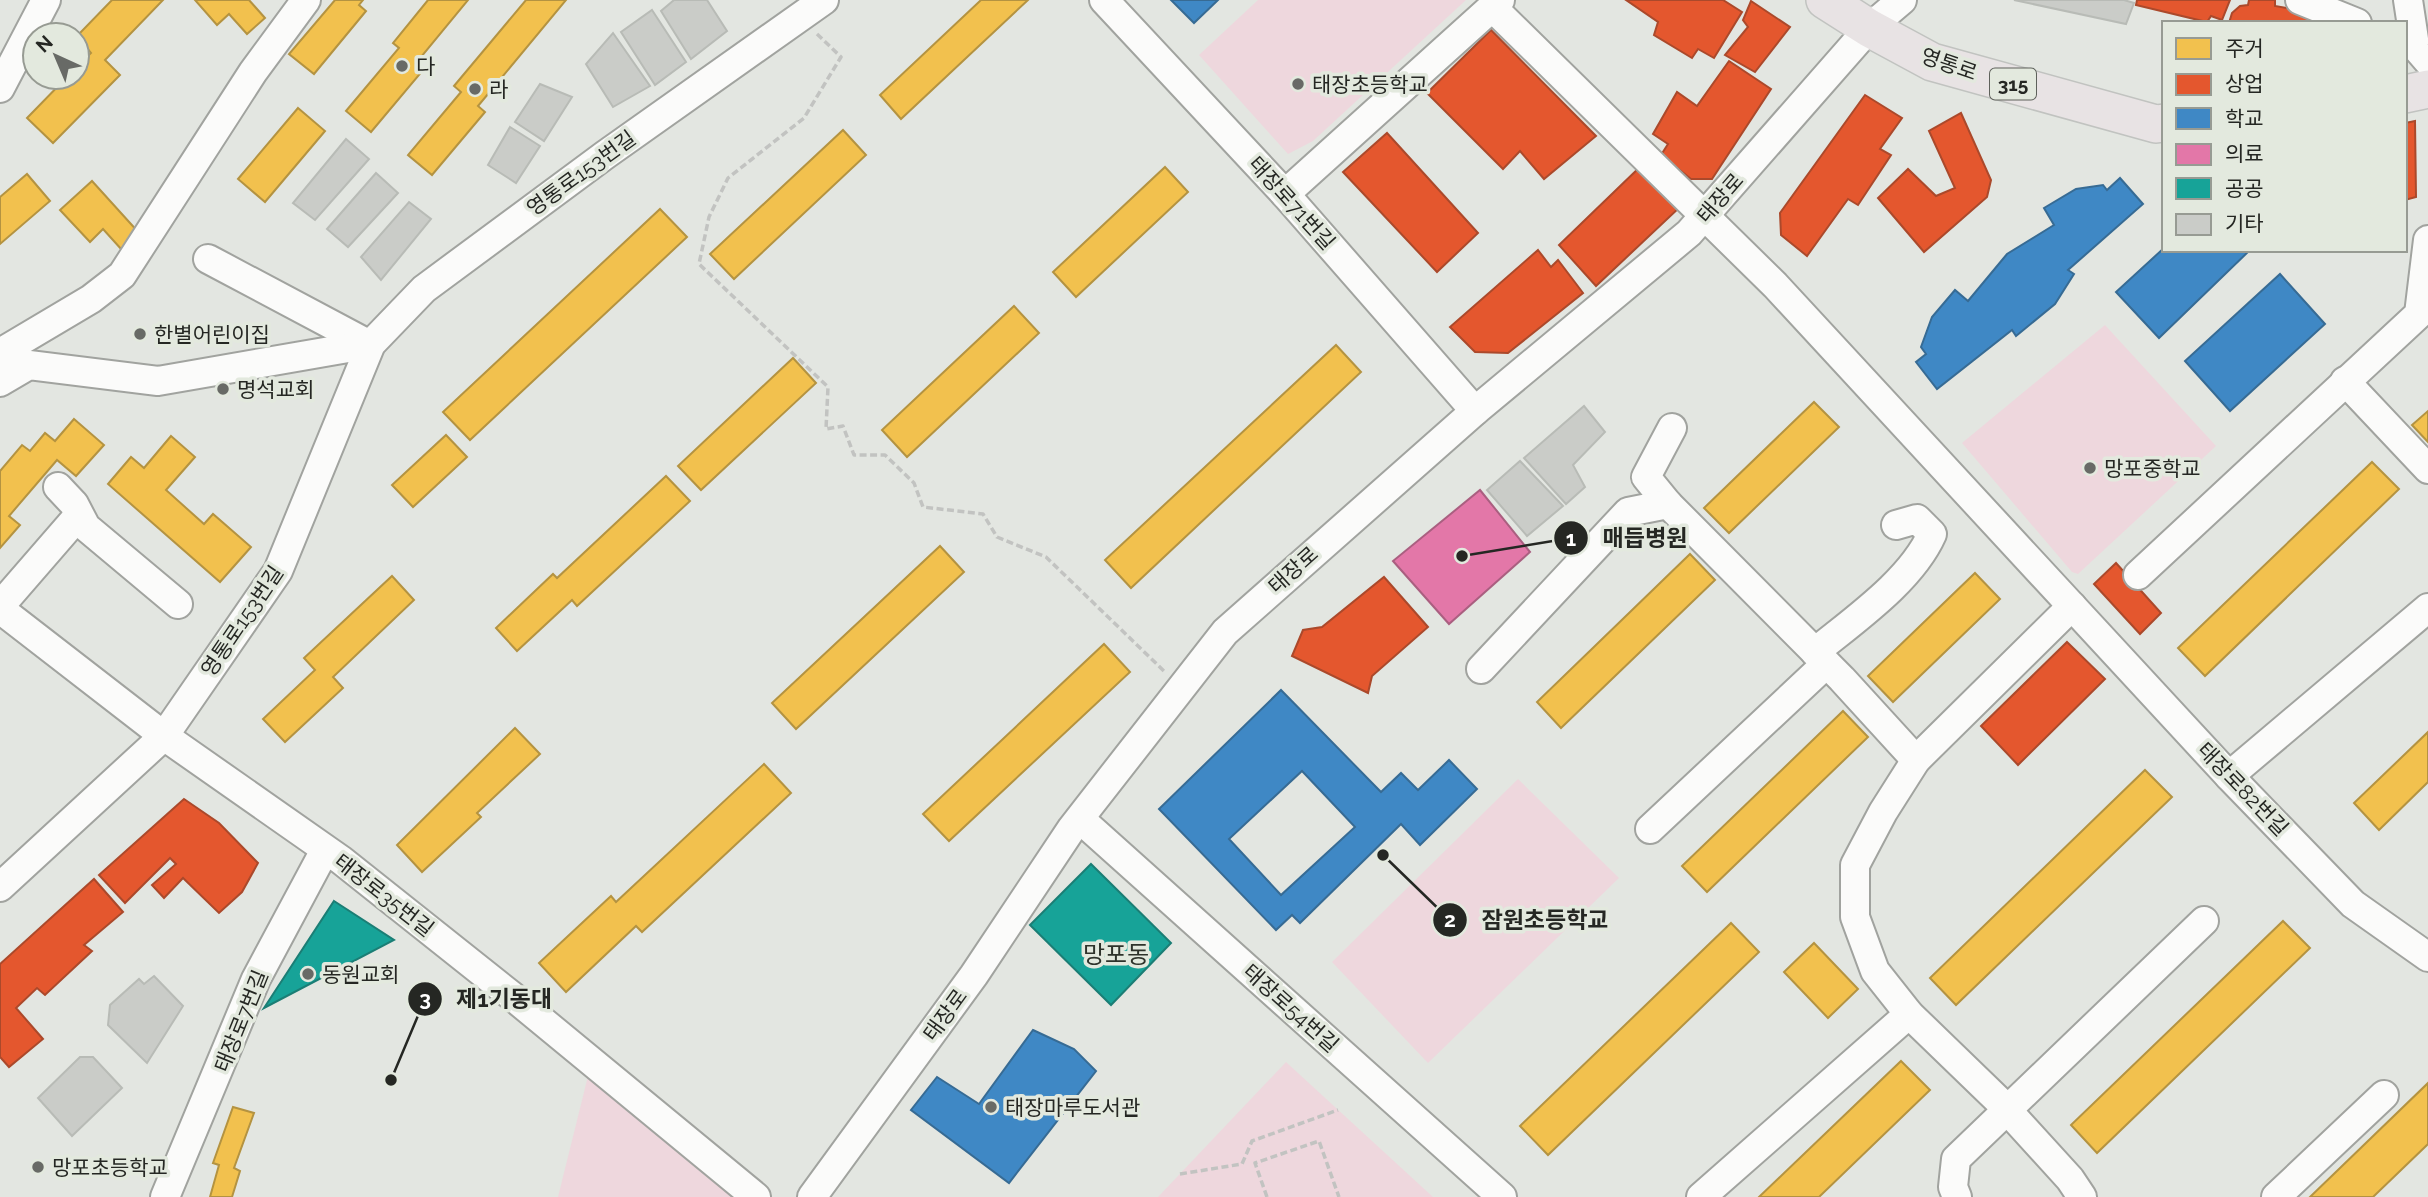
<svg xmlns="http://www.w3.org/2000/svg" width="2428" height="1197" viewBox="0 0 2428 1197" font-family="Raleway,'Noto Sans KR',sans-serif">
<rect width="100%" height="100%" fill="#e3e6e1"/>
<g fill="#eed7dd">
<polygon points="1258,0 1466,0 1313,141 1288,154 1199,55"/>
<polygon points="2105,325 2216,446 2078,574 2072,572 1962,443"/>
<polygon points="1518,779 1619,878 1428,1063 1332,962"/>
<polygon points="1286,1062 1433,1197 1158,1197"/>
<polygon points="588,1076 736,1197 558,1197"/>
</g>
<g fill="#f2c14e" stroke="#b49341" stroke-width="2">
<polygon points="112,0 163,0 105,60 120,75 53,143 27,118 67,77 77,77 77,67 91,53 77,36"/>
<polygon points="195,0 249,0 265,18 247,34 229,14 217,25"/>
<polygon points="335,0 363,0 359,5 366,11 314,74 289,54"/>
<polygon points="428,0 468,0 416,63 424,69 371,132 346,111 399,48 393,43"/>
<polygon points="526,0 566,0 478,106 485,112 432,175 408,155 461,92 454,86"/>
<polygon points="981,0 1028,0 901,119 880,95"/>
<polygon points="298,108 325,131 265,202 238,179"/>
<polygon points="843,130 866,155 734,279 710,254"/>
<polygon points="1165,167 1188,192 1076,297 1053,272"/>
<polygon points="27,174 50,201 0,244 0,197"/>
<polygon points="92,181 140,234 122,250 103,229 90,242 60,210"/>
<polygon points="660,209 687,237 470,440 443,412"/>
<polygon points="1014,306 1039,333 907,457 882,430"/>
<polygon points="1336,345 1361,372 1131,588 1105,560"/>
<polygon points="793,358 816,383 701,490 678,466"/>
<polygon points="1814,402 1839,427 1729,533 1704,508"/>
<polygon points="2428,411 2428,442 2412,425"/>
<polygon points="74,419 104,445 76,476 57,460 9,516 20,525 0,548 0,471 22,445 30,451 45,433 55,441"/>
<polygon points="446,435 467,457 413,507 392,485"/>
<polygon points="171,436 195,457 166,490 204,524 213,514 251,547 220,582 108,484 131,457 144,468"/>
<polygon points="2372,462 2399,489 2205,676 2178,648"/>
<polygon points="666,476 690,501 577,606 572,600 517,651 496,628 553,574 557,578"/>
<polygon points="940,546 964,572 796,729 772,703"/>
<polygon points="1690,554 1715,580 1561,728 1537,702"/>
<polygon points="1975,573 2000,599 1893,702 1868,676"/>
<polygon points="392,576 414,600 333,677 343,688 285,742 263,719 315,670 304,658"/>
<polygon points="1104,644 1130,672 949,841 923,814"/>
<polygon points="1843,711 1868,737 1707,892 1682,866"/>
<polygon points="515,728 540,754 477,813 481,817 422,872 397,845"/>
<polygon points="2428,732 2428,782 2379,830 2354,803"/>
<polygon points="764,764 791,793 642,932 636,926 566,992 539,963 611,896 616,902"/>
<polygon points="2145,770 2172,797 1956,1005 1930,978"/>
<polygon points="2283,921 2310,948 2097,1153 2071,1125"/>
<polygon points="1731,923 1759,952 1548,1155 1520,1126"/>
<polygon points="1814,943 1858,989 1828,1018 1784,972"/>
<polygon points="1901,1061 1930,1090 1819,1197 1759,1197"/>
<polygon points="2428,1083 2428,1144 2373,1197 2310,1197"/>
<polygon points="233,1107 254,1113 234,1168 240,1171 232,1197 210,1197 219,1165 213,1163"/>
</g>
<g fill="#e4572e" stroke="#ab492b" stroke-width="2">
<polygon points="1626,0 1723,0 1742,12 1714,58 1698,49 1692,58 1654,35 1658,22"/>
<polygon points="2137,0 2230,0 2222,20 2211,16 2207,22 2136,5"/>
<polygon points="2249,0 2275,0 2275,6 2310,12 2323,23 2229,23 2232,13 2240,6 2248,5"/>
<polygon points="1751,1 1790,27 1755,72 1725,55 1748,27 1743,20"/>
<polygon points="1491,30 1596,136 1544,179 1520,151 1503,169 1427,93"/>
<polygon points="1729,61 1771,89 1712,179 1691,179 1661,155 1668,144 1653,134 1677,92 1697,106"/>
<polygon points="1865,95 1902,118 1880,149 1891,155 1858,205 1848,199 1807,256 1781,235 1780,213"/>
<polygon points="1961,113 1991,180 1987,197 1924,252 1878,198 1908,169 1936,196 1955,188 1929,131"/>
<polygon points="2415,121 2416,197 2405,200 2405,123"/>
<polygon points="1387,133 1478,233 1437,272 1343,172"/>
<polygon points="1642,165 1681,206 1596,286 1559,245"/>
<polygon points="1538,250 1551,267 1558,260 1583,293 1508,353 1475,352 1450,327"/>
<polygon points="2116,563 2161,613 2140,634 2094,584"/>
<polygon points="1384,577 1428,627 1372,676 1368,693 1292,656 1303,630 1322,627"/>
<polygon points="2067,642 2105,679 2018,765 1981,726"/>
<polygon points="184,799 219,823 258,863 242,892 219,913 183,878 164,898 152,885 176,864 170,858 125,903 99,875"/>
<polygon points="94,879 123,912 84,945 92,951 45,995 37,988 16,1008 43,1039 9,1067 0,1057 0,964"/>
</g>
<g fill="#3f88c5" stroke="#376b94" stroke-width="2" fill-rule="evenodd">
<polygon points="1171,0 1218,0 1194,23"/>
<polygon points="2120,178 2143,204 2068,270 2074,274 2055,304 2016,336 2012,330 1937,389 1916,362 1926,354 1921,347 1932,317 1955,290 1968,301 2007,254 2054,225 2044,208 2076,189 2103,185 2107,190"/>
<polygon points="2164,248 2250,250 2159,338 2116,292"/>
<polygon points="2280,274 2325,324 2230,411 2185,361"/>
<path d="M1281,690L1381,792L1401,773L1418,790L1449,760L1477,789L1420,845L1401,824L1300,923L1292,915L1276,930L1159,809ZM1302,771L1355,827L1281,895L1229,839Z"/>
<polygon points="1033,1030 1074,1049 1096,1071 1009,1183 911,1110 937,1077 979,1104"/>
</g>
<polygon fill="#e377a8" stroke="#aa5f80" stroke-width="2" points="1480,490 1530,552 1449,624 1393,561"/>
<g fill="#17a398" stroke="#1b7e75" stroke-width="2">
<polygon points="1091,864 1171,943 1111,1005 1030,925"/>
<polygon points="334,901 394,940 264,1008"/>
</g>
<g fill="#caccc8" stroke="#b8bbb6" stroke-width="2">
<polygon points="707,0 727,31 691,59 661,11 674,0"/>
<polygon points="2014,0 2124,0 2134,3 2126,24"/>
<polygon points="652,10 686,62 655,85 621,32"/>
<polygon points="613,33 650,86 613,107 586,64"/>
<polygon points="540,84 572,97 544,141 515,122"/>
<polygon points="510,127 540,146 516,183 488,165"/>
<polygon points="346,139 369,159 315,220 293,203"/>
<polygon points="376,173 398,193 348,247 327,229"/>
<polygon points="409,202 431,219 381,280 361,257"/>
<polygon points="1584,406 1605,432 1573,465 1585,487 1566,504 1524,458"/>
<polygon points="1520,461 1563,506 1527,536 1487,490"/>
<polygon points="154,976 183,1006 147,1063 108,1025 110,1005 139,979 144,984"/>
<polygon points="80,1057 93,1057 122,1088 72,1136 38,1098"/>
</g>
<g fill="none" stroke-linecap="round" stroke-linejoin="round">
<defs>
<g id="minor">
<polyline points="1104,0 1285,194 1475,411"/>
<polyline points="2300,0 2357,23"/>
<polyline points="2408,0 2415,46 2428,61"/>
<polyline points="1492,7 1775,285 2229,776 2353,904 2428,957"/>
<polyline points="0,88 46,0"/>
<polyline points="1285,194 1500,0"/>
<polyline points="208,259 368,344"/>
<polyline points="0,353 91,299 122,275 253,72 306,0"/>
<polyline points="2345,381 2428,469"/>
<polyline points="0,382 29,365 158,381 371,344"/>
<polyline points="1672,428 1646,477 1668,504 1842,679 1916,760"/>
<polyline points="58,487 74,504 86,527 178,604"/>
<polyline points="2138,575 2419,314 2428,240"/>
<polyline points="0,606 78,516"/>
<polyline points="2072,606 1916,760 1883,812 1855,865 1855,917 1875,971 1909,1014 1999,1101 2070,1179 2082,1197"/>
<polyline points="0,609 164,736 341,860 512,996 756,1197"/>
<path d="M1815,652C1854,620 1911,581 1932,534L1917,519L1896,525"/>
<polyline points="1481,669 1628,512 1668,504"/>
<polyline points="2229,776 2428,608"/>
<polyline points="1080,819 1502,1197"/>
<polyline points="1650,829 1826,664"/>
<polyline points="0,887 164,736 278,571 371,344 424,289 605,155 824,0"/>
<polyline points="165,1197 256,979 325,850"/>
<polyline points="812,1197 974,975 1072,828 1225,632 1475,411 1689,233 1869,28 1902,0"/>
<polyline points="1701,1197 1909,1014"/>
<polyline points="1957,1197 1953,1187 1956,1159 2204,921"/>
<polyline points="2276,1197 2384,1095"/>
</g>
<g id="major">
<polyline points="1825,0 1869,28 1932,62 2156,124 2164,123"/>
<polyline points="2405,94 2428,89"/>
</g>
</defs>
<use href="#minor" stroke="#a1a39f" stroke-width="32"/>
<use href="#major" stroke="#c1c3c0" stroke-width="40"/>
<g stroke="#c2c3c1" stroke-width="3.5" stroke-dasharray="7 3.5" stroke-linecap="butt">
<polyline points="817,34 841,57 804,118 728,178 709,217 699,264 828,387 826,429 843,426 854,455 885,455 914,483 923,507 983,514 997,537 1046,557 1166,673"/>
<polyline points="1180,1174 1242,1164 1252,1141 1338,1110"/>
<polyline points="1267,1197 1255,1163 1319,1141 1339,1197"/>
</g>
<use href="#minor" stroke="#fbfbfa" stroke-width="28"/>
<use href="#major" stroke="#e8e3e4" stroke-width="37"/>
</g>
<g fill="#686a66" stroke="#e3e9de" stroke-width="2.5">
<circle cx="402" cy="66" r="7"/>
<circle cx="1298" cy="84" r="7"/>
<circle cx="475" cy="89" r="7"/>
<circle cx="140" cy="334" r="7"/>
<circle cx="223" cy="389" r="7"/>
<circle cx="2090" cy="468" r="7"/>
<circle cx="308" cy="974" r="7"/>
<circle cx="991" cy="1107" r="7"/>
<circle cx="38" cy="1167" r="7"/>
</g>
<g text-anchor="middle" dominant-baseline="central" stroke-width="7" stroke-linejoin="round" paint-order="stroke">
<rect fill="#e3e9de" stroke="#5e615b" stroke-width="2" x="1990" y="68.5" width="46" height="31" rx="5"/>
<g font-size="19" font-weight="bold" fill="#252723">
<text x="2013" y="84">315</text>
</g>
<g font-size="21" fill="#252723" stroke="#e3e9de">
<text transform="translate(1949 64) rotate(19)">영통로</text>
<text transform="translate(581 173) rotate(-36)">영통로153번길</text>
<text transform="translate(1720 198) rotate(-49)">태장로</text>
<text transform="translate(1292 203) rotate(48)">태장로71번길</text>
<text transform="translate(1293 570) rotate(-42)">태장로</text>
<text transform="translate(242 621) rotate(-56)">영통로153번길</text>
<text transform="translate(2243 789) rotate(46)">태장로82번길</text>
<text transform="translate(384 895) rotate(38)">태장로35번길</text>
<text transform="translate(1291 1008) rotate(42)">태장로54번길</text>
<text transform="translate(945 1015) rotate(-54)">태장로</text>
<text transform="translate(241 1021) rotate(-68)">태장로7번길</text>
</g>
<g font-size="21" fill="#252723" stroke="#e3e9de" text-anchor="start">
<text x="416" y="66">다</text>
<text x="1312" y="84">태장초등학교</text>
<text x="489" y="89">라</text>
<text x="154" y="334">한별어린이집</text>
<text x="237" y="389">명석교회</text>
<text x="2104" y="468">망포중학교</text>
<text x="322" y="974">동원교회</text>
<text x="1005" y="1107">태장마루도서관</text>
<text x="52" y="1167">망포초등학교</text>
</g>
<g font-size="24" fill="#2e332b" stroke="#e3e9de">
<text x="1116" y="954">망포동</text>
</g>
</g>
<path fill="none" stroke="#252723" stroke-width="2.5" d="M1462 556L1571 538M1383 855L1450 920M391 1080L425 999"/>
<g fill="#252723" stroke="#e3e9de" stroke-width="2.5">
<circle cx="1462" cy="556" r="7"/>
<circle cx="1383" cy="855" r="7"/>
<circle cx="391" cy="1080" r="7"/>
<circle cx="1571" cy="538" r="18"/>
<circle cx="1450" cy="920" r="18"/>
<circle cx="425" cy="999" r="18"/>
</g>
<g font-size="21" text-anchor="middle" font-weight="bold" fill="#fff">
<text x="1571" y="546">1</text>
<text x="1450" y="927">2</text>
<text x="425" y="1006">3</text>
</g>
<g font-size="23" text-anchor="middle" font-weight="bold" fill="#252723" stroke="#e3e9de" stroke-width="7" stroke-linejoin="round" paint-order="stroke">
<text x="1645" y="546">매듭병원</text>
<text x="1545" y="928">잠원초등학교</text>
<text x="504" y="1007">제1기동대</text>
</g>
<rect x="2162" y="21" width="245" height="231" fill="#e3e9de" stroke="#979b93" stroke-width="2"/>
<rect x="2176" y="38" width="35" height="21" fill="#f2c14e" stroke="#979b93" stroke-width="2"/>
<text x="2225" y="56" font-size="21" fill="#252723">주거</text>
<rect x="2176" y="74" width="35" height="21" fill="#e4572e" stroke="#979b93" stroke-width="2"/>
<text x="2225" y="91" font-size="21" fill="#252723">상업</text>
<rect x="2176" y="108" width="35" height="21" fill="#3f88c5" stroke="#979b93" stroke-width="2"/>
<text x="2225" y="126" font-size="21" fill="#252723">학교</text>
<rect x="2176" y="144" width="35" height="21" fill="#e377a8" stroke="#979b93" stroke-width="2"/>
<text x="2225" y="161" font-size="21" fill="#252723">의료</text>
<rect x="2176" y="178" width="35" height="21" fill="#17a398" stroke="#979b93" stroke-width="2"/>
<text x="2225" y="196" font-size="21" fill="#252723">공공</text>
<rect x="2176" y="214" width="35" height="21" fill="#caccc8" stroke="#979b93" stroke-width="2"/>
<text x="2225" y="231" font-size="21" fill="#252723">기타</text>
<g transform="translate(56 56) rotate(316)"><circle r="33" fill="#e3e9de" stroke="#979b93" stroke-width="2"/>
<path d="M0-5L12 26L0 18L-12 26Z" fill="#686a66"/>
<text y="-10" font-size="19" font-weight="bold" text-anchor="middle" fill="#252723">N</text>
</g>
</svg>
